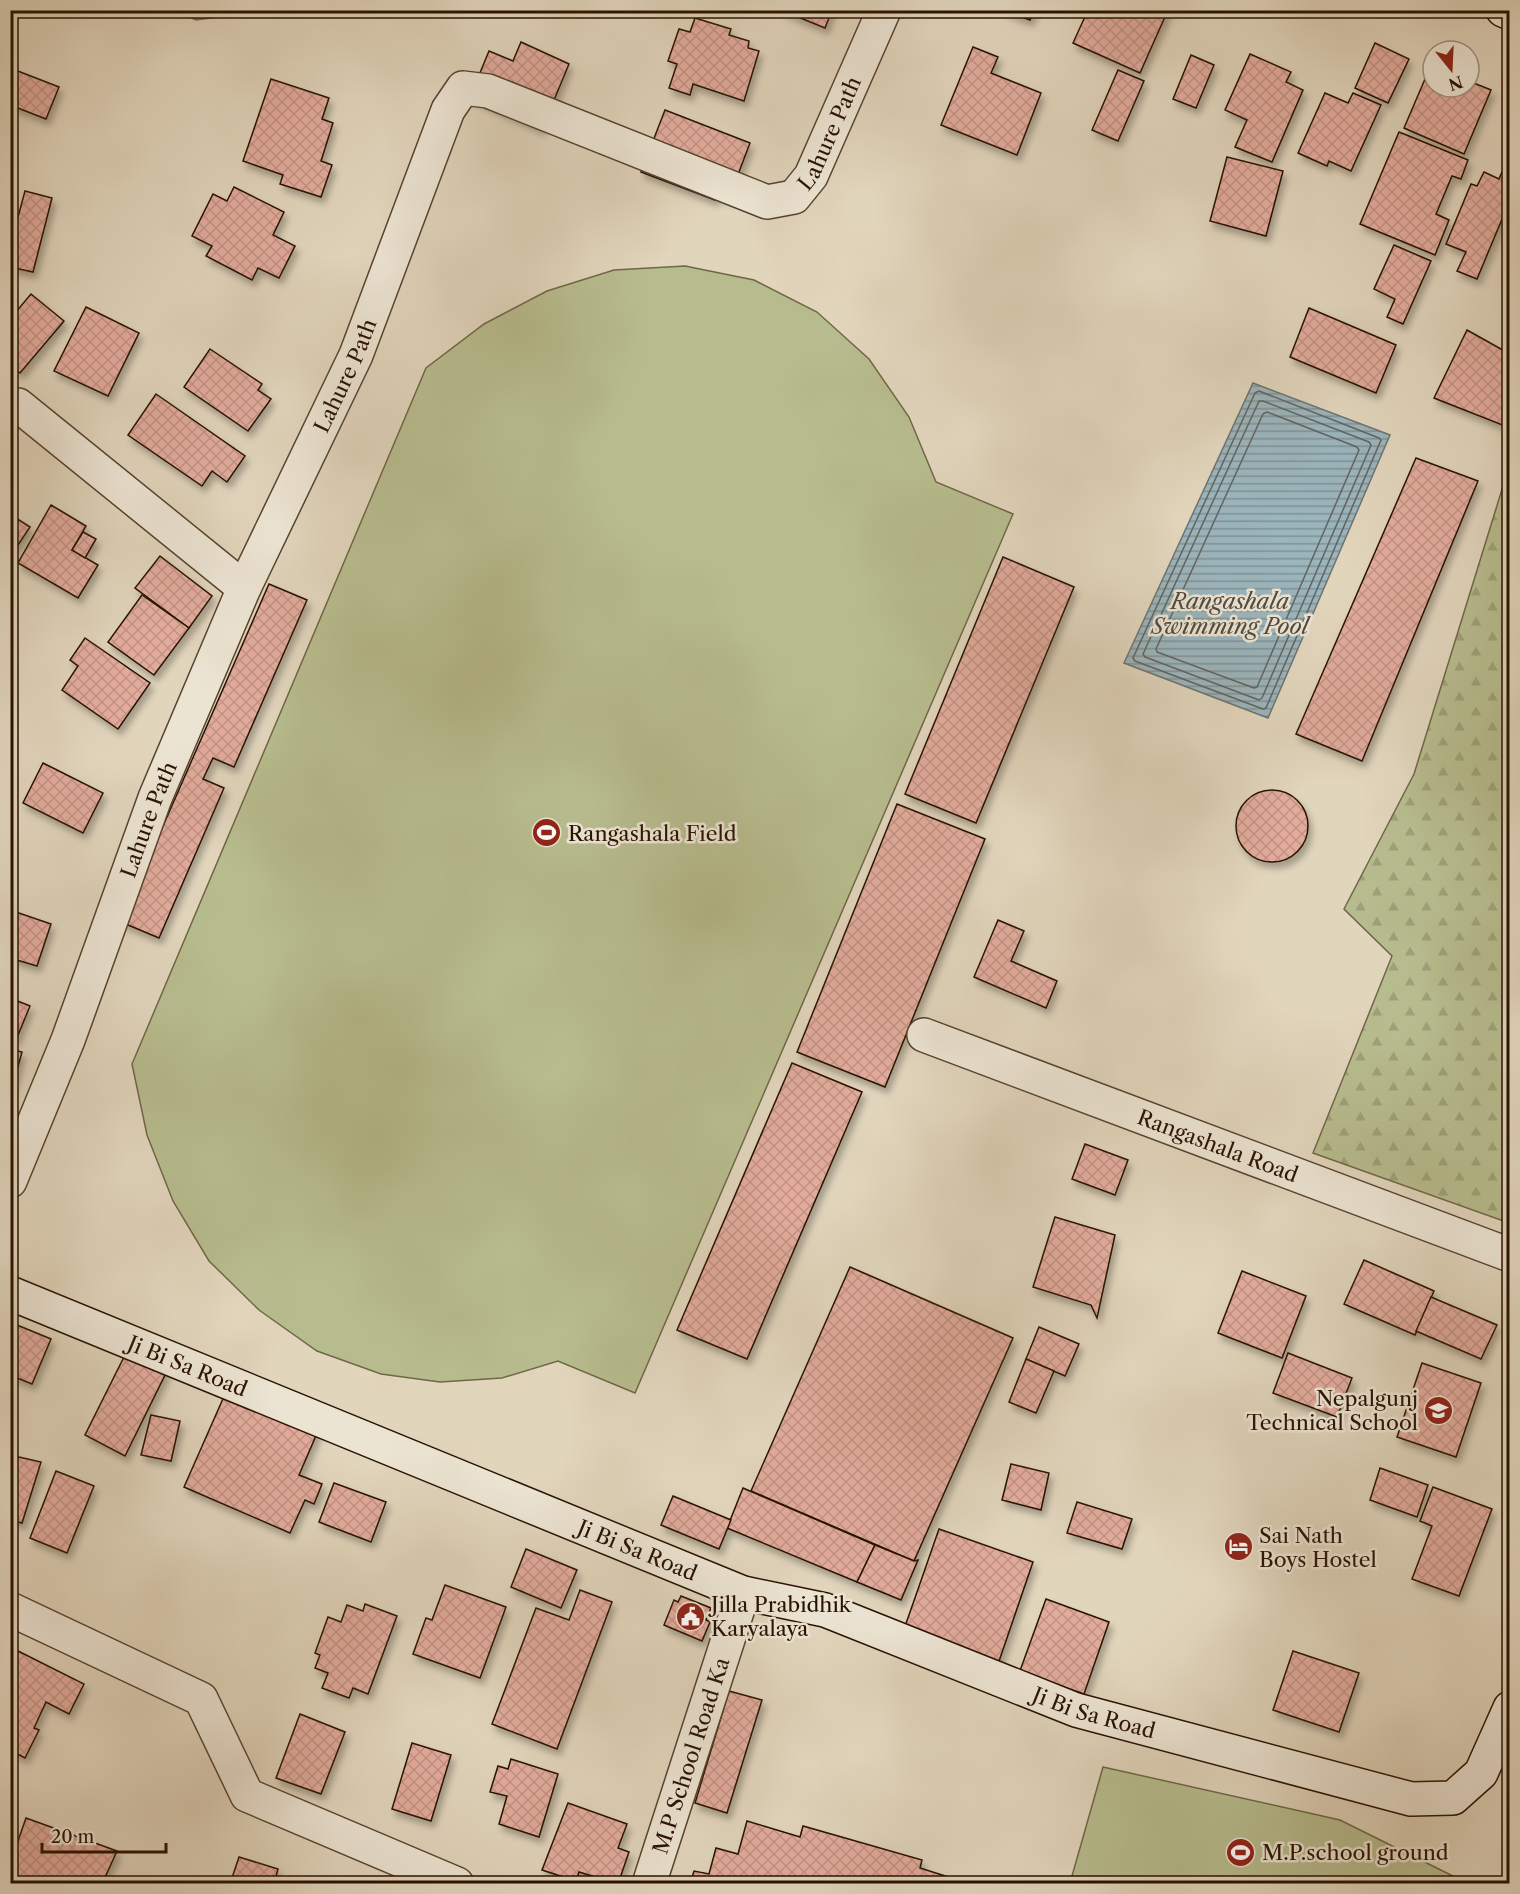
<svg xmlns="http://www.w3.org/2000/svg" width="1520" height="1894" viewBox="0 0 1520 1894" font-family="'Libre Caslon Text',serif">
<defs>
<pattern id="forest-firs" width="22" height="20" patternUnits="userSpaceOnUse" patternTransform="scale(1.5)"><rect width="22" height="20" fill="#b7bc8e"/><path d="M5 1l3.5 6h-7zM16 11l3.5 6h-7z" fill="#9da179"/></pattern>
<pattern id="water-rules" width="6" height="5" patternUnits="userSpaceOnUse" patternTransform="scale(1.5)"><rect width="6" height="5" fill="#9bb5bd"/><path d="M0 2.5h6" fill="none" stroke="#7e9297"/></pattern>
<pattern id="building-cross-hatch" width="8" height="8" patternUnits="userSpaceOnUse" patternTransform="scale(1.5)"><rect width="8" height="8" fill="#e2ab9c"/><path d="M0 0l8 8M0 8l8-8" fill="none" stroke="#c29285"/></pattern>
<filter id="shadow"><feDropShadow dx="3.5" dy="6" stdDeviation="3" flood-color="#0004"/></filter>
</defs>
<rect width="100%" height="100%" fill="#e1d5bc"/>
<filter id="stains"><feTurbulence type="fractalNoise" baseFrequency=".00333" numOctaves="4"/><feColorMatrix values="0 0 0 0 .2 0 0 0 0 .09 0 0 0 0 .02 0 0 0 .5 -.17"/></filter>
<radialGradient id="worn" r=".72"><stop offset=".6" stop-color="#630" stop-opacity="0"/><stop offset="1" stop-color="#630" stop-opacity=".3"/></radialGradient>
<g fill="#b7bc8e" stroke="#706747" stroke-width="1.5">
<polygon points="685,266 754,280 817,312 869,359 909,417 936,482 1013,514 635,1393 558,1361 502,1378 440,1382 381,1374 317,1351 259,1310 209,1261 173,1201 147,1135 132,1064 426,368 484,324 547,291 614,270"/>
<polygon points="1103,1767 1340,1820 1467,1883 1070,1883"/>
</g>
<polygon fill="url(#forest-firs)" stroke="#706747" stroke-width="1.5" points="1509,469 1510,469 1509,1223 1313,1153 1392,956 1344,909 1414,774 1508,470"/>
<g fill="url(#water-rules)" stroke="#6d7471" stroke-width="1.5">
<polygon points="175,11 232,11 226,16 196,20"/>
<polygon points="1253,383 1390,435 1268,718 1124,663"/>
</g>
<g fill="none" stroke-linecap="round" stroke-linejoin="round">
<g stroke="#62645e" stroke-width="1.5">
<polygon points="1259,391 1379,438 1381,440 1266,708 1263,709 1135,661 1133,658 1255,393"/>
<polygon points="1259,401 1263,401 1369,442 1371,445 1262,698 1259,700 1145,657 1143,654"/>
<polygon points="1267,412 1357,447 1359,450 1257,687 1254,688 1157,652 1156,649 1263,414"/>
</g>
</g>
<g fill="url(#building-cross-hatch)" stroke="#281200" stroke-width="1.5" filter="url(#shadow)">
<polygon points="781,10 832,10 825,28"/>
<polygon points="1003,10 1034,10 1030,20"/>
<polygon points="1088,10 1168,10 1140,73 1073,43"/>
<polygon points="695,18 731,29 729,35 749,41 748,48 759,51 744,101 693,84 690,95 669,88 677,64 668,61 679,29 690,32"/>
<polygon points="521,42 569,64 542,129 470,97 489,51 513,61"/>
<polygon points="1375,43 1409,59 1388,103 1355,88"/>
<polygon points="973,47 998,57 991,73 1041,93 1017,155 941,125"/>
<polygon points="1250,54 1291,72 1286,82 1303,90 1272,162 1235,147 1247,120 1225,110"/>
<polygon points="1191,55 1214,65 1196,108 1173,99"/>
<polygon points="1431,65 1433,87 1469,87 1469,81 1491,90 1464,154 1404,128"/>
<polygon points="10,68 59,87 46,119 10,105"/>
<polygon points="1118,70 1144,81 1118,141 1092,130"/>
<polygon points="271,79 329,98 322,119 333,123 321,161 332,165 321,197 280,184 283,175 243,161"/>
<polygon points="1325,93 1348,103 1353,93 1381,105 1351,171 1329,161 1327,166 1298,153"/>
<polygon points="665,110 750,143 729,198 717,194 715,200 641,172"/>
<polygon points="1399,132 1468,160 1461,179 1452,176 1436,214 1449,220 1435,255 1360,224"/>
<polygon points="1227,157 1283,171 1266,236 1210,221"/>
<polygon points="1484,172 1499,179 1502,172 1510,175 1510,200 1477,279 1457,271 1466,252 1446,244 1471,184 1477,186"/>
<polygon points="234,187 284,212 273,235 295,246 279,278 258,268 252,280 206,256 212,246 192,236 213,194 227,201"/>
<polygon points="25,191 52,198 33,272 10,267 10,247"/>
<polygon points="1394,245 1431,261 1403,324 1387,317 1395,299 1374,289"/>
<polygon points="31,294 64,321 20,373 10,365 10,319"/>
<polygon points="86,307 139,333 108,396 54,371"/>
<polygon points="1309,308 1396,345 1376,393 1290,357"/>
<polygon points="1467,330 1508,353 1510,351 1510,428 1434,398"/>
<polygon points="210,349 262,384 258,390 271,399 248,431 184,387"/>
<polygon points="156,394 245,456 227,482 212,471 202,486 128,435"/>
<polygon points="1416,458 1478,481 1362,761 1296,734"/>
<polygon points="51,505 86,526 72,550 98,565 78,598 18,563"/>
<polygon points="16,518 30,527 10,557 10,528"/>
<polygon points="83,532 96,539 85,558 72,550"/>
<polygon points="160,556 212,596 189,628 135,588"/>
<polygon points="1003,557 1074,587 976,823 905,794"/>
<polygon points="269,584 307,600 234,767 213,758 203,779 224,788 159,938 121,922"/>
<polygon points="142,595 189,628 154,675 108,642"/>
<polygon points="85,638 150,683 118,729 62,690 78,666 70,660"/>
<polygon points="43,763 103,793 83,833 23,803"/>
<circle cx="1272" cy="826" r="36"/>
<polygon points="897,804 985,839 885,1087 797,1052"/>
<polygon points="10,910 51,924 37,966 10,958"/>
<polygon points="998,920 1024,931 1011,961 1057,981 1046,1008 974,977"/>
<polygon points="10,998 30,1006 16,1040 10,1038"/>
<polygon points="10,1049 22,1052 11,1092 10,1092"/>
<polygon points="792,1063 862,1092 747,1359 677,1330"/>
<polygon points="1085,1144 1128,1160 1115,1195 1072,1179"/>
<polygon points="1055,1217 1115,1235 1097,1318 1091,1305 1033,1287"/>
<polygon points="1364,1260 1434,1291 1415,1335 1344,1304"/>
<polygon points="850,1267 1013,1338 914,1561 751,1491"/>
<polygon points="1242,1271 1306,1296 1282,1358 1218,1333"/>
<polygon points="1431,1297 1497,1325 1481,1359 1416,1331"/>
<polygon points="17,1325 51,1339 32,1384 10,1375 10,1341"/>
<polygon points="1039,1327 1079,1344 1065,1376 1026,1359"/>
<polygon points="127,1351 167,1371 125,1456 85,1435"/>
<polygon points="1288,1353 1352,1378 1337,1417 1273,1393"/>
<polygon points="1026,1359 1054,1371 1036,1413 1009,1402"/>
<polygon points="1422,1363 1481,1383 1456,1457 1397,1437"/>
<polygon points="226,1392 318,1431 299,1475 322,1484 314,1504 305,1500 290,1533 184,1487"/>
<polygon points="151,1415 180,1421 171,1461 141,1455"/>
<polygon points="10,1455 41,1462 22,1523 10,1520"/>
<polygon points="1011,1464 1049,1473 1041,1510 1002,1500"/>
<polygon points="1380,1468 1428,1485 1417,1517 1370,1500"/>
<polygon points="56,1471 94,1486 67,1553 30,1538"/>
<polygon points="334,1483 386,1502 371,1542 319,1522"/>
<polygon points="1433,1487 1492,1509 1459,1596 1412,1579 1432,1526 1420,1521"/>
<polygon points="743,1488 875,1545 857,1582 727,1528"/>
<polygon points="673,1496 731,1520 719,1549 661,1525"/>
<polygon points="1077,1502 1132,1519 1122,1549 1067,1533"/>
<polygon points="939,1529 1033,1562 997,1667 902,1635"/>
<polygon points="875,1545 914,1561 918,1560 901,1600 857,1582"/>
<polygon points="526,1549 577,1570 561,1608 511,1587"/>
<polygon points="445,1585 506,1607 480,1678 413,1654 426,1618 432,1620"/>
<polygon points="580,1590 612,1602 557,1749 492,1724 536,1608 569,1620"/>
<polygon points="681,1596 711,1608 706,1620 710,1622 702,1641 664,1625 674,1600 678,1602"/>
<polygon points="1046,1599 1109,1622 1084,1694 1052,1683 1049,1691 1017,1679"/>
<polygon points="365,1604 397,1616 368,1694 353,1688 349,1698 322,1688 328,1673 315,1668 320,1655 315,1653 328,1617 341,1622 347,1605 363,1611"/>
<polygon points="10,1647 84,1684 69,1714 46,1702 34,1728 39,1730 25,1758 10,1750"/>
<polygon points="1293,1651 1359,1673 1339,1732 1273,1710"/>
<polygon points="729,1691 762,1700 727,1813 695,1803"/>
<polygon points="300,1714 345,1732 321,1794 276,1778"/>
<polygon points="412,1743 451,1755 431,1821 392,1809"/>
<polygon points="511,1759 558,1774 539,1837 499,1824 507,1796 490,1792 498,1766 508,1769"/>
<polygon points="568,1803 627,1824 618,1848 629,1852 618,1884 579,1872 576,1881 542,1870"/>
<polygon points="26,1818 117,1851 102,1884 10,1884 10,1864"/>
<polygon points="747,1821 800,1837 803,1826 922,1860 920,1868 958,1880 957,1884 690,1884 694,1871 709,1874 716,1848 738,1854"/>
<polygon points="239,1857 278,1869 274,1884 230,1884"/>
</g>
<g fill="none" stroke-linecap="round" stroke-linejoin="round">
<defs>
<g id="street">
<polyline points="18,405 244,588"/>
<path id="s1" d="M924,1035L1510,1255"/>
<path id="s2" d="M10,1181L68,1040L155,798L244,588L356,355L448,110L463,88L488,91L767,202L794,197L811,176L884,10"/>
<polyline points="10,1609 201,1699 247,1795 457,1884"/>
<path id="s3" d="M649,1884L743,1593"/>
</g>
<g id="secondary">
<polyline points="1503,10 1510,13"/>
<path id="s4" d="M10,1293L743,1593L825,1610L1076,1710L1411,1799L1453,1798L1481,1773L1510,1708"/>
</g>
</defs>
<use href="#street" stroke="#56432f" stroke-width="36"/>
<use href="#secondary" stroke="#281200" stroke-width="36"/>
<use href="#street" stroke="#ece4d3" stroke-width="33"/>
<use href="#secondary" stroke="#ece4d3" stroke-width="33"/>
</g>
<defs>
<symbol id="stadium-disc" viewBox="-11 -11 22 22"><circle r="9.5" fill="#8f2418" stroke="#ece4d3"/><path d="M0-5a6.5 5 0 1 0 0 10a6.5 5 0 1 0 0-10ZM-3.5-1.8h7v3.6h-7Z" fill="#fff"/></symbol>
<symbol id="school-disc" viewBox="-11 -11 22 22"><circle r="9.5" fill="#8f2418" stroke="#ece4d3"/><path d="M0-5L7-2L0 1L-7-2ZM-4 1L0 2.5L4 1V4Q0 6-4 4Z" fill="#fff"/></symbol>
<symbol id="hotel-disc" viewBox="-11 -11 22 22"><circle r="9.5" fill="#8f2418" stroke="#ece4d3"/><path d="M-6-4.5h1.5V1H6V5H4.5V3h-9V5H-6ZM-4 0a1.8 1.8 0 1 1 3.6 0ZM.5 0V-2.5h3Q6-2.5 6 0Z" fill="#fff"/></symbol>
<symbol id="civic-disc" viewBox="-11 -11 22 22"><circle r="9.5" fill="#8f2418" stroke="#ece4d3"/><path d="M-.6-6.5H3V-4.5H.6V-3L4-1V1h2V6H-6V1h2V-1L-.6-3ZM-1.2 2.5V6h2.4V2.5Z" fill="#fff"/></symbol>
</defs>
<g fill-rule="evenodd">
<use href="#stadium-disc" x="530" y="816" width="33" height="33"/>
<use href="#school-disc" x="1422" y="1394" width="33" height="33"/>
<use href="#hotel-disc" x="1222" y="1530" width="33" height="33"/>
<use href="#civic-disc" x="674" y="1600" width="33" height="33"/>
<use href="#stadium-disc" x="1224" y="1836" width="33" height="33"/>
</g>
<g text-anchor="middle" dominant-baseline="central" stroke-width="5" stroke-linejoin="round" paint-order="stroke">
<g font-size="21" fill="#281200" stroke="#ece4d3">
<text stroke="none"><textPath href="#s2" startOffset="1611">Lahure Path</textPath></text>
<text stroke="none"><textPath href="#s2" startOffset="873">Lahure Path</textPath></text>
<text stroke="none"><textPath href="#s2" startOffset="387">Lahure Path</textPath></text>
<text stroke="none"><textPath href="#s1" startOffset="314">Rangashala Road</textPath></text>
<text stroke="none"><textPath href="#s4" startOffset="192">Ji Bi Sa Road</textPath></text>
<text stroke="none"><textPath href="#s4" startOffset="678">Ji Bi Sa Road</textPath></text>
<text stroke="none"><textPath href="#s4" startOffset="1164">Ji Bi Sa Road</textPath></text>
<text stroke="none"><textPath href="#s3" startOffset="135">M.P School Road Ka</textPath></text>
</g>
<g font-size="21" fill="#281200" stroke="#ece4d3" text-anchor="start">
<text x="568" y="833">Rangashala Field</text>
<text x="1418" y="1398" text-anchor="end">Nepalgunj<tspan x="1418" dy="24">Technical School</tspan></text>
<text x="1259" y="1535">Sai Nath<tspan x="1259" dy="24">Boys Hostel</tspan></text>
<text x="711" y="1604">Jilla Prabidhik<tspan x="711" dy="24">Karyalaya</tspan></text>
<text x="1262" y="1852">M.P.school ground</text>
</g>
<g font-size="22" font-style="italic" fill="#504b42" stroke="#ece4d3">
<text x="1230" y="601">Rangashala<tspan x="1230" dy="25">Swimming Pool</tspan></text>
</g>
</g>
<rect width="1520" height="1894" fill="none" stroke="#e1d5bc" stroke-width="36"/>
<rect x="12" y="12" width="1496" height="1870" fill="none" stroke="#281200" stroke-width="3"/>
<rect x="18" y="18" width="1484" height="1858" fill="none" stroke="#281200" stroke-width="1.5"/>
<g transform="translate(1451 69) rotate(162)"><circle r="28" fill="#ece4d3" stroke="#9e907f" stroke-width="1.5"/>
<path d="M0-4.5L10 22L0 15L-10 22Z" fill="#8f2418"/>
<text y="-9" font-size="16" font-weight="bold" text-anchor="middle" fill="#281200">N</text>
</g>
<path d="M42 1843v9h124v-9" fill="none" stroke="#281200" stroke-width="3"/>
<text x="51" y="1843" font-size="18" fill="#281200" stroke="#ece4d3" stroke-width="4.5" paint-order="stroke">20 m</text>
<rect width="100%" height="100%" filter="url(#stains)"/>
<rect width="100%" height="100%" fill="url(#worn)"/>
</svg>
